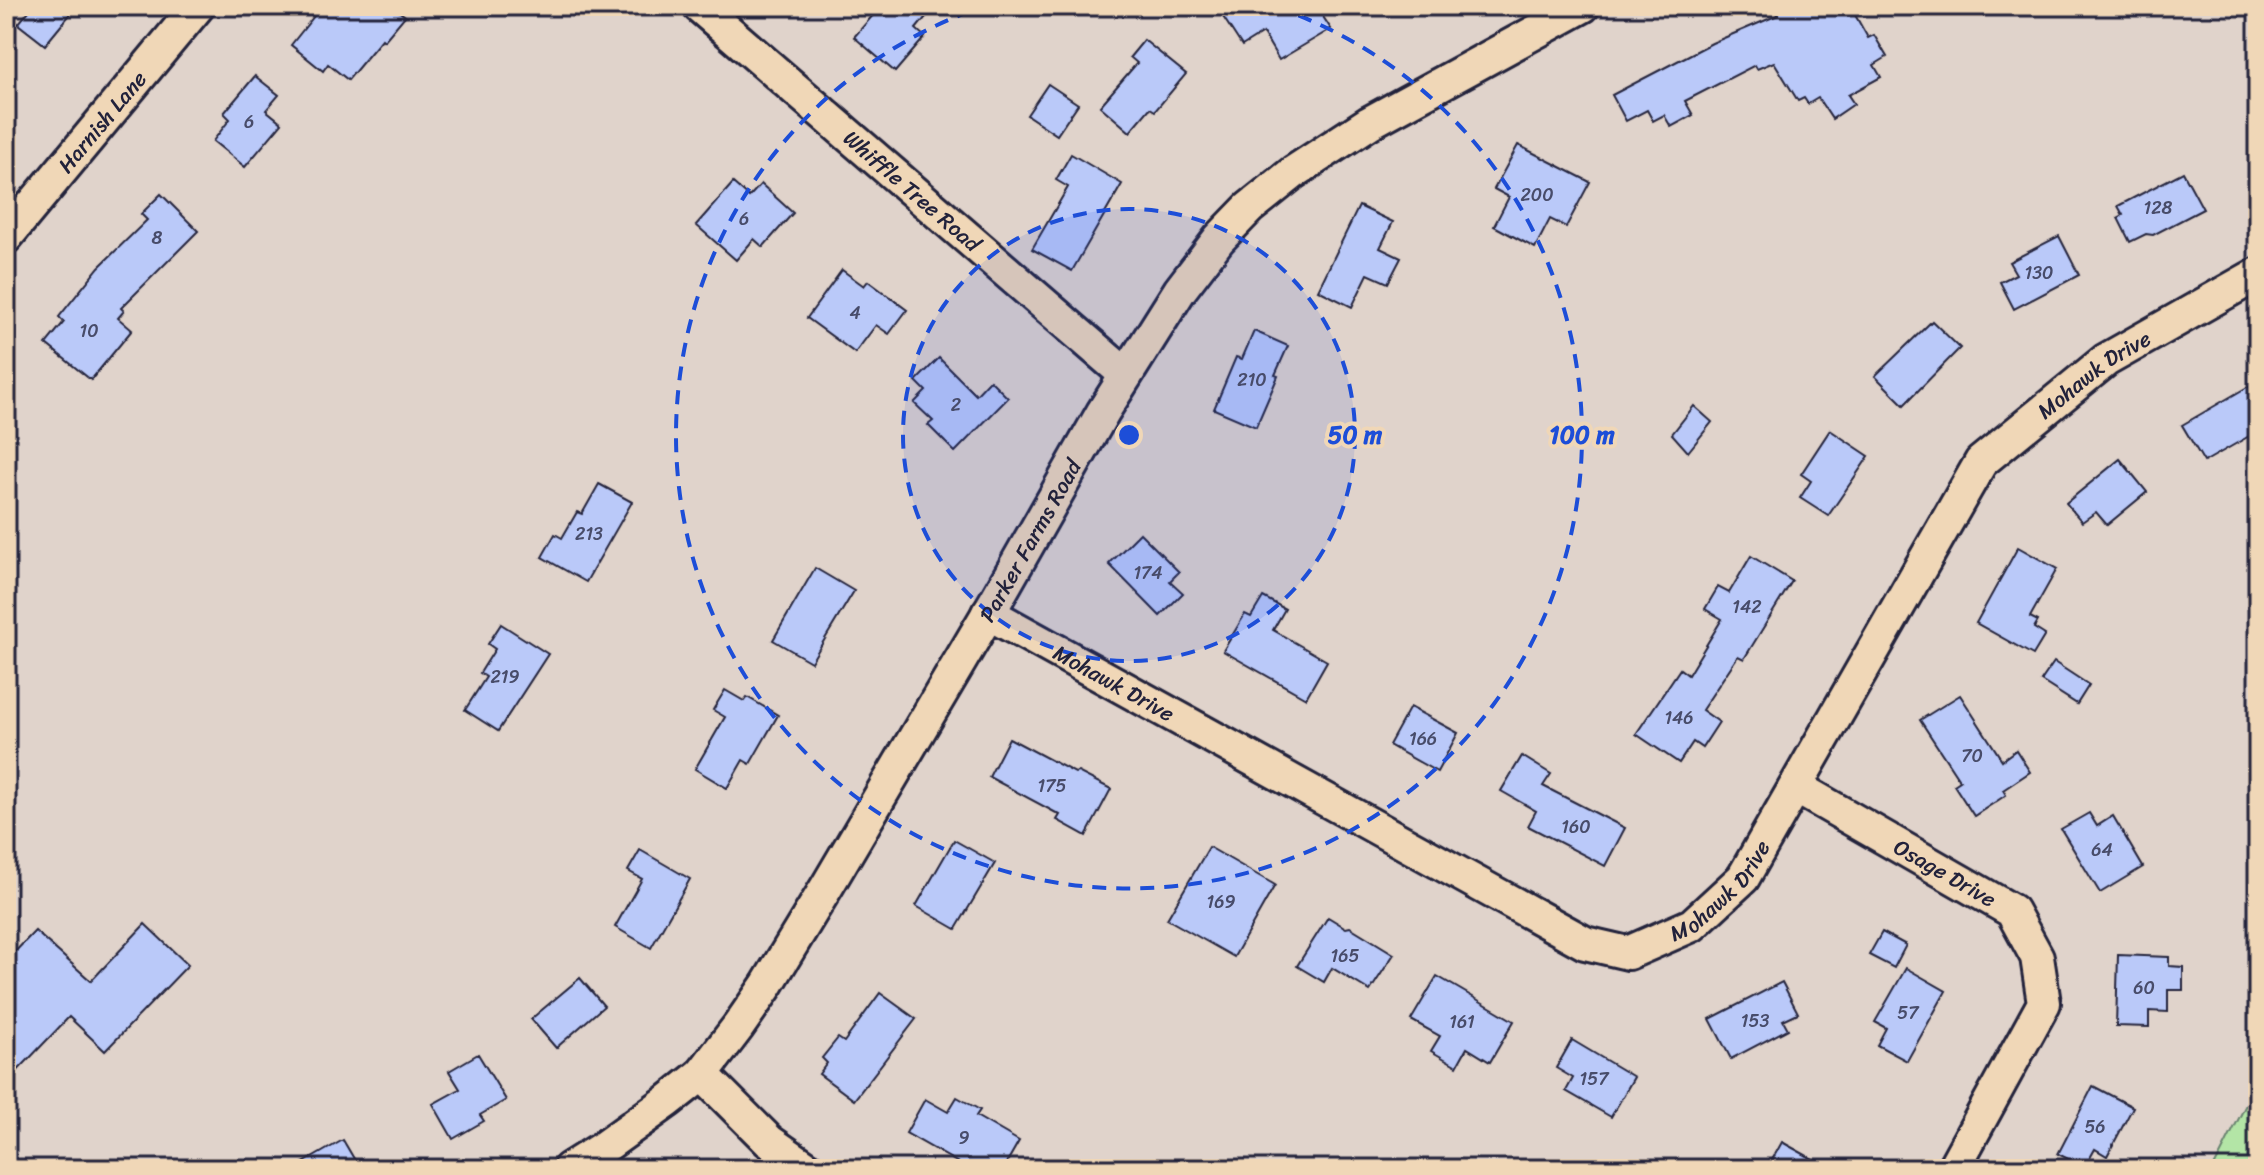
<svg xmlns="http://www.w3.org/2000/svg" width="2264" height="1175" viewBox="0 0 2264 1175" font-family="Sriracha,sans-serif">
<rect width="100%" height="100%" fill="#e0d3cb"/>
<filter id="ink" filterUnits="userSpaceOnUse"><feTurbulence type="fractalNoise" baseFrequency=".0125" numOctaves="2"/><feDisplacementMap in="SourceGraphic" scale="16" xChannelSelector="R" yChannelSelector="G"/><feConvolveMatrix kernelMatrix="1 2 1 2 8 2 1 2 1" color-interpolation-filters="sRGB"/></filter>
<g filter="url(#ink)">
<polygon fill="#b3e5a6" stroke="#6a8470" stroke-width="2" points="2258,1081 2258,1169 2213,1169"/>
<g fill="#bac9f9" stroke="#22223b" stroke-width="2">
<polygon points="33,6 77,6 45,45 18,24"/>
<polygon points="322,6 392,6 405,16 384,41 382,39 348,80 328,64 323,71 291,45"/>
<polygon points="881,6 935,6 916,29 925,37 895,72 854,37"/>
<polygon points="1216,6 1316,6 1331,29 1279,60 1263,33 1242,46"/>
<polygon points="1772,6 1850,6 1868,38 1874,35 1887,57 1874,65 1881,77 1848,95 1854,104 1832,119 1818,98 1808,104 1804,98 1798,101 1774,62 1757,69 1755,65 1685,101 1693,115 1671,127 1664,115 1653,121 1647,110 1626,121 1612,95 1712,43 1778,15"/>
<polygon points="1144,40 1186,74 1155,111 1150,108 1130,132 1100,106 1137,63 1130,57"/>
<polygon points="255,76 279,95 266,110 282,123 245,167 213,141 230,119 224,113"/>
<polygon points="1048,84 1078,104 1057,135 1027,115"/>
<polygon points="1518,145 1590,182 1566,227 1550,219 1535,248 1494,226 1509,197 1494,189"/>
<polygon points="1071,154 1122,184 1072,271 1032,249 1068,187 1056,180"/>
<polygon points="2183,172 2203,209 2153,235 2146,234 2130,242 2118,218 2123,215 2118,206"/>
<polygon points="733,183 749,197 761,184 793,213 763,247 754,239 736,260 696,225"/>
<polygon points="161,194 198,231 121,308 124,311 118,318 132,330 91,380 46,344 64,322 59,317 99,267 147,220 141,214"/>
<polygon points="1359,206 1393,222 1380,248 1401,258 1388,283 1368,274 1352,307 1318,290"/>
<polygon points="2059,236 2079,275 2014,309 2000,282 2016,274 2009,262"/>
<polygon points="842,270 864,286 868,281 907,310 889,334 876,325 855,353 807,318"/>
<polygon points="1932,321 1960,348 1904,405 1875,376"/>
<polygon points="1254,331 1288,346 1275,375 1278,376 1256,427 1214,409 1236,357 1242,359"/>
<polygon points="939,358 976,395 990,380 1008,398 955,452 928,425 933,421 914,403 926,391 916,381"/>
<polygon points="2249,386 2258,402 2258,431 2204,462 2182,425"/>
<polygon points="1694,406 1712,422 1688,452 1672,434"/>
<polygon points="1830,430 1869,456 1828,516 1800,498 1811,481 1801,474"/>
<polygon points="2120,459 2147,492 2107,525 2096,512 2082,522 2066,503"/>
<polygon points="599,484 632,502 586,582 542,557 555,534 562,538 577,512 582,514"/>
<polygon points="1140,533 1179,572 1170,581 1183,593 1160,616 1109,564"/>
<polygon points="2018,547 2057,569 2030,617 2038,621 2034,628 2045,635 2033,655 1976,623"/>
<polygon points="1751,556 1792,581 1744,659 1738,656 1702,710 1719,722 1702,748 1693,742 1679,763 1636,734 1680,669 1688,675 1722,619 1705,609 1718,587 1729,593"/>
<polygon points="815,568 854,591 811,662 773,640"/>
<polygon points="1263,597 1285,609 1273,630 1327,661 1306,698 1223,651 1245,614 1251,617"/>
<polygon points="501,624 548,654 498,731 465,710 486,677 480,673 495,649 488,644"/>
<polygon points="2054,662 2089,685 2077,704 2041,681"/>
<polygon points="725,690 744,701 747,697 778,715 750,764 743,760 727,788 695,769 725,717 713,710"/>
<polygon points="1960,695 2002,760 2016,750 2030,772 2003,790 2006,795 1974,816 1954,785 1960,781 1920,720"/>
<polygon points="1410,707 1458,733 1437,772 1389,745"/>
<polygon points="1009,738 1075,773 1078,772 1111,789 1086,836 1057,820 1060,815 989,777"/>
<polygon points="1522,756 1551,774 1543,786 1625,828 1605,866 1528,826 1536,811 1501,791"/>
<polygon points="2089,813 2097,826 2113,816 2143,867 2100,893 2061,829"/>
<polygon points="954,840 995,863 956,929 916,906"/>
<polygon points="1209,847 1275,885 1234,957 1167,919"/>
<polygon points="640,850 690,879 651,948 615,927 642,879 628,871"/>
<polygon points="1328,917 1346,928 1350,927 1394,954 1370,991 1332,968 1324,982 1297,966"/>
<polygon points="145,924 188,965 105,1051 69,1017 6,1083 6,961 35,931 91,981"/>
<polygon points="1882,932 1906,945 1894,968 1869,955"/>
<polygon points="2118,955 2169,957 2169,966 2183,967 2183,990 2168,990 2168,1012 2149,1011 2149,1027 2116,1026"/>
<polygon points="1906,968 1946,991 1907,1061 1877,1045 1886,1028 1875,1022"/>
<polygon points="1437,976 1514,1021 1490,1062 1467,1048 1457,1066 1431,1051 1440,1036 1411,1020"/>
<polygon points="580,978 604,1006 556,1048 531,1019"/>
<polygon points="1782,982 1798,1013 1783,1020 1788,1029 1731,1059 1710,1019"/>
<polygon points="880,993 916,1019 854,1100 819,1074 827,1063 822,1058 838,1038 844,1042"/>
<polygon points="1572,1040 1634,1077 1611,1117 1566,1091 1573,1078 1556,1068"/>
<polygon points="478,1054 506,1100 480,1115 484,1121 453,1139 433,1104 460,1089 449,1071"/>
<polygon points="2093,1086 2133,1107 2107,1156 2095,1149 2085,1167 2058,1154"/>
<polygon points="957,1097 980,1110 976,1116 1019,1141 1003,1169 969,1169 906,1133 925,1099 948,1112"/>
<polygon points="343,1140 360,1169 293,1169"/>
<polygon points="1782,1142 1831,1169 1767,1169"/>
</g>
<g fill="none" stroke-linecap="round" stroke-linejoin="round">
<defs>
<g id="minor">
<path id="s1" d="M699,6L1126,375"/>
<path id="s2" d="M6,237L198,6"/>
<path id="s3" d="M988,613L1585,943L1628,953L1692,925L1743,878L1981,462L2106,360L2258,274"/>
<path id="s4" d="M1796,787L2012,911L2037,957L2044,1003L1953,1169"/>
<polyline points="702,1074 769,1141 809,1169"/>
<path id="s5" d="M569,1169L604,1147L668,1101L702,1074L738,1027L767,985L826,888L995,602L1103,412L1180,290L1219,239L1249,208L1294,172L1369,123L1583,6"/>
</g>
</defs>
<use href="#minor" stroke="#22223b" stroke-width="38"/>
<use href="#minor" stroke="#f0d7b7" stroke-width="32"/>
</g>
</g>
<circle cx="1129" cy="435" r="226" fill="#1d4ed8" fill-opacity=".12"/>
<g fill="none" stroke="#1d4ed8" stroke-width="4" stroke-dasharray="14 10">
<circle cx="1129" cy="435" r="226"/>
<path d="M1276 7A453 453 0 1 1 982 7"/>
</g>
<g text-anchor="middle" dominant-baseline="central" stroke-width="8" stroke-linejoin="round" paint-order="stroke">
<g font-size="18" fill="#484c6a">
<text x="249" y="122">6</text>
<text x="1537" y="195">200</text>
<text x="2158" y="208">128</text>
<text x="744" y="219">6</text>
<text x="157" y="238">8</text>
<text x="2039" y="273">130</text>
<text x="855" y="313">4</text>
<text x="89" y="331">10</text>
<text x="1252" y="380">210</text>
<text x="956" y="405">2</text>
<text x="589" y="534">213</text>
<text x="1148" y="573">174</text>
<text x="1747" y="607">142</text>
<text x="505" y="677">219</text>
<text x="1679" y="718">146</text>
<text x="1423" y="739">166</text>
<text x="1972" y="756">70</text>
<text x="1052" y="786">175</text>
<text x="1576" y="827">160</text>
<text x="2102" y="850">64</text>
<text x="1221" y="902">169</text>
<text x="1345" y="956">165</text>
<text x="2144" y="988">60</text>
<text x="1908" y="1013">57</text>
<text x="1755" y="1021">153</text>
<text x="1462" y="1022">161</text>
<text x="1594" y="1079">157</text>
<text x="2095" y="1127">56</text>
<text x="964" y="1138">9</text>
</g>
<g font-size="22" fill="#22223b" stroke="#f0d7b7">
<text stroke="none"><textPath href="#s2" startOffset="150">Harnish Lane</textPath></text>
<text stroke="none"><textPath href="#s1" startOffset="282">Whiffle Tree Road</textPath></text>
<text stroke="none"><textPath href="#s3" startOffset="1488">Mohawk Drive</textPath></text>
<text stroke="none"><textPath href="#s5" startOffset="790">Parker Farms Road</textPath></text>
<text stroke="none"><textPath href="#s3" startOffset="144">Mohawk Drive</textPath></text>
<text stroke="none"><textPath href="#s4" startOffset="172">Osage Drive</textPath></text>
<text stroke="none"><textPath href="#s3" startOffset="840">Mohawk Drive</textPath></text>
</g>
</g>
<circle cx="1129" cy="435" r="12" fill="#1d4ed8" stroke="#f0d7b7" stroke-width="4"/>
<g font-size="24" text-anchor="middle" font-weight="bold" fill="#1d4ed8" stroke="#f0d7b7" stroke-width="8" stroke-linejoin="round" paint-order="stroke">
<text x="1355" y="443">50 m</text>
<text x="1582" y="443">100 m</text>
</g>
<rect width="2264" height="1175" fill="none" stroke="#f0d7b7" stroke-width="32"/>
<rect x="16" y="16" width="2232" height="1143" fill="none" stroke="#22223b" stroke-width="3" filter="url(#ink)"/>
</svg>
